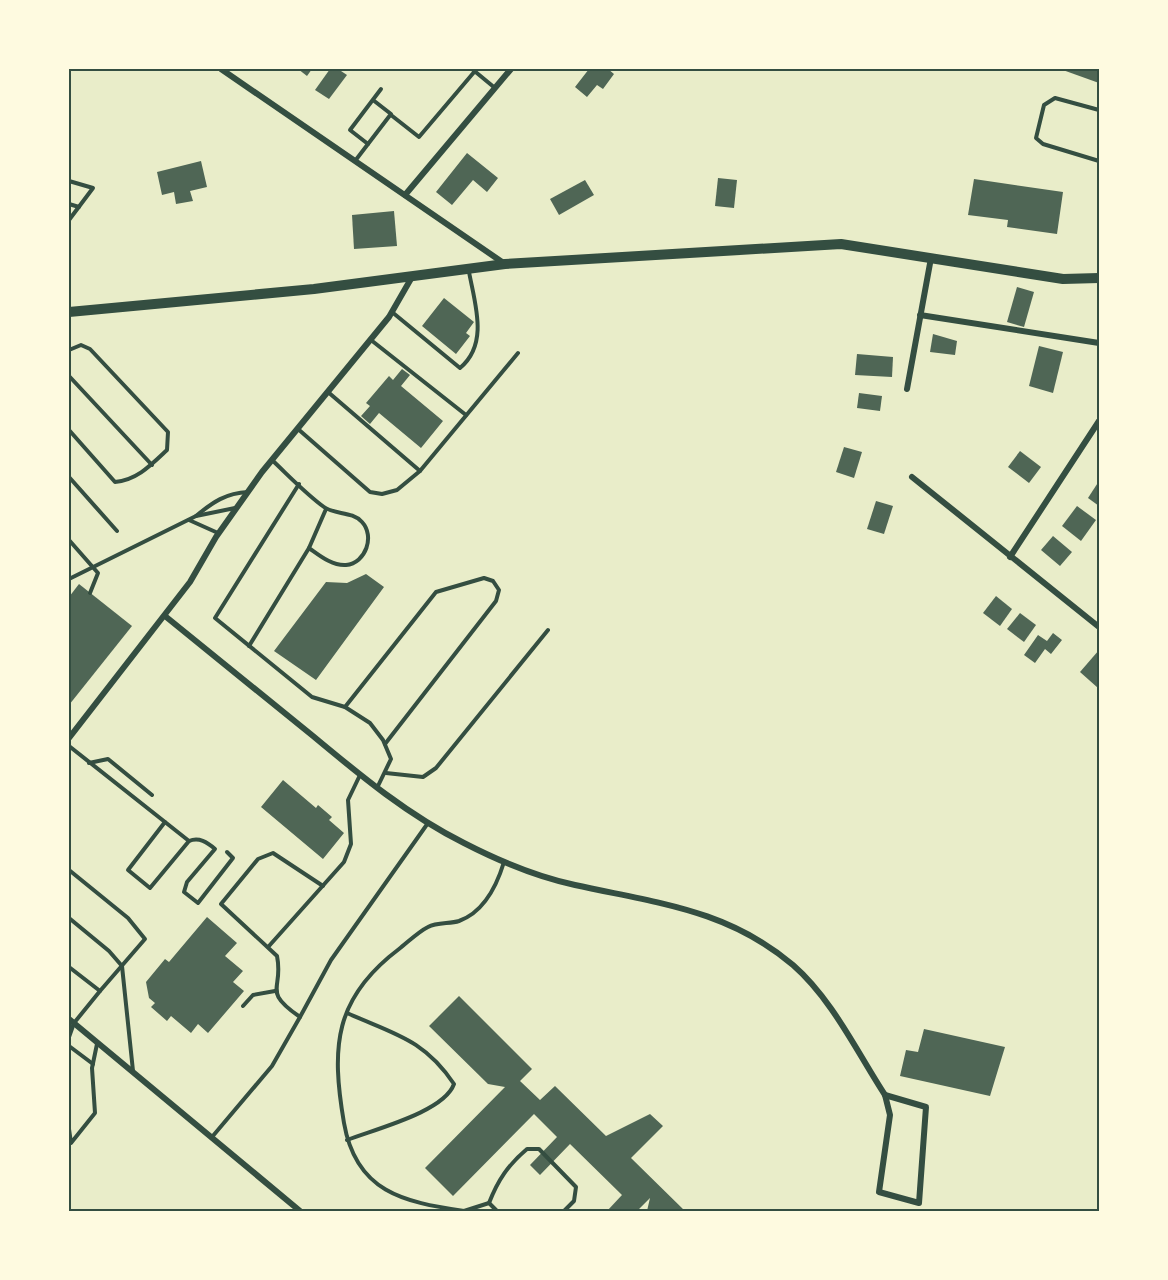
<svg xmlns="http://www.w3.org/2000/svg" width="1168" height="1280" viewBox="0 0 1168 1280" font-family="'Source Sans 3',sans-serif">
<rect width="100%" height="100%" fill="#e9edc9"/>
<g fill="#4f6655">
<polygon points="298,69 312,69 307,76"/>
<polygon points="330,69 338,69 347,75 329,99 315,90"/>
<polygon points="589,69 608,69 614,74 603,89 597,85 587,97 575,87"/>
<polygon points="1060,69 1099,69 1099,83"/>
<polygon points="467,153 498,178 487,192 473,180 452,205 436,192"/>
<polygon points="201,161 207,187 190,191 193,201 176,204 174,192 162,195 157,172"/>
<polygon points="718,178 737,180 734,208 715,206"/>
<polygon points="974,179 1063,192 1057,234 1007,227 1008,220 968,215"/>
<polygon points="585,180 594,195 559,215 550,199"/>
<polygon points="394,211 397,246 354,249 352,215"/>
<polygon points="1017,287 1034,292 1024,327 1007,322"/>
<polygon points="444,298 474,322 466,333 470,336 456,354 422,326"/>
<polygon points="933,334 957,341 955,355 930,352"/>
<polygon points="1039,346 1063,352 1053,393 1029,386"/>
<polygon points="857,354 893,357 892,377 855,375"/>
<polygon points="402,369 410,375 401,386 443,421 421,448 379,413 370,424 361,416 370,406 366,403 389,376 393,380"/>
<polygon points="859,393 882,396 880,411 857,408"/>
<polygon points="844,447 862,452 854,478 836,472"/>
<polygon points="1020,451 1041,467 1029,483 1008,467"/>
<polygon points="1099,481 1099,506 1088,498"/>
<polygon points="876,501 893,506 884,534 867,529"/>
<polygon points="1077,506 1096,520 1081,541 1062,526"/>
<polygon points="1053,536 1072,552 1060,566 1041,550"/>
<polygon points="366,574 384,587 316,680 274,651 326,582 347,583"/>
<polygon points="79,584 132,626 69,705 69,597"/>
<polygon points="996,596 1012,609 1000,626 983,613"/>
<polygon points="1020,613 1036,625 1024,642 1007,629"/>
<polygon points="1053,633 1062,640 1051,654 1045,649 1035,663 1024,655 1038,635 1047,641"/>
<polygon points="1099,650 1099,686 1098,688 1080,672"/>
<polygon points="283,780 316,808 318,805 332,817 329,820 344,833 323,859 261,807"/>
<polygon points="207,917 237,943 225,956 243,971 233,982 244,991 208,1033 198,1024 191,1033 171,1016 167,1021 151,1007 155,1003 149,998 146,982 165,959 169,962"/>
<polygon points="459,996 532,1069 520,1081 540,1100 555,1086 606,1136 650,1114 663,1126 631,1158 685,1211 647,1211 650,1198 637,1211 607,1211 622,1195 570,1144 540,1175 530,1165 557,1137 534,1114 453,1196 425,1168 505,1087 488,1084 429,1026"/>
<polygon points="924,1029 1005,1047 990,1096 900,1076 906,1050 918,1052"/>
</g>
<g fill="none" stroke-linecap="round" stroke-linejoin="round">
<g stroke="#344e41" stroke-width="4">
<polyline points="472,69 495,88"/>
<polyline points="373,100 391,114 368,144 350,130 381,89"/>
<polyline points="1099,110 1055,98 1044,105 1036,138 1043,144 1099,161"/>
<polyline points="391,115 419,137 475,71"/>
<polyline points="355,161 368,144"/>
<polyline points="69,181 93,188 69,220"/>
<polyline points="69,204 79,207"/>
<path d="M392,312L460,368C489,344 475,304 469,272"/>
<polyline points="371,340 466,415"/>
<path d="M69,350L81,345L90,349L168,432L167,450C151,465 137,480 115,482L69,430"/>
<polyline points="69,376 152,465"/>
<polyline points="328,392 420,471"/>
<polyline points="298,429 370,492 382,494 397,490 420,471 518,353"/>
<path d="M272,460C289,476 306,494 324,507C335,515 352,511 362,522C375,536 366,563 346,565C332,566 319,555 309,548L326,509"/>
<polyline points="69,477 117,531"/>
<polyline points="299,484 215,618 312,697 345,707 370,723 383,740 391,759 377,788"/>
<path d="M196,516C213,502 226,493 248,492"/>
<polyline points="189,520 218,533"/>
<polyline points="69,540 98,573 90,593"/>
<polyline points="69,579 196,516 235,508"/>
<polyline points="249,646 309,548"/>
<polyline points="345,707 436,592 484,578 493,581 499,590 496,601 385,744"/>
<polyline points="69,746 189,841"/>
<polyline points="89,763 108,759 152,795"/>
<polyline points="386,773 423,777 436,768 548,630"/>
<path d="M165,822L128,870L150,888L189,841C199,837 207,842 215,849L187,882L184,892L198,903L233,858L227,852"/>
<polyline points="69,870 128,918 145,939 100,991 69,967"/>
<polyline points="69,918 109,951 122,966 133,1071"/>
<polyline points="269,946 344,862 351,844 348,800 360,775"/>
<polyline points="243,1006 253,995 275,991"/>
<polyline points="300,1017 331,960 428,823"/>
<polyline points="69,1037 74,1023 100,991"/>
<polyline points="69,1046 93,1064"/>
<polyline points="69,1129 71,1143 95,1113 92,1068 97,1044"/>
<path d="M212,1137L272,1066L300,1017C261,990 284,990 277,956L221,904L258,859L273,853L323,886"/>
<path d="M347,1140C375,1129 444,1112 454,1084C424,1039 394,1034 347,1013"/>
<path d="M489,1203C498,1180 508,1165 527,1149H539L576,1187L574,1201L564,1211"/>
<path d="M464,1211C403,1202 356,1192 344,1123C331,1047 334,998 399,949C408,942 418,932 428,927C437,922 450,924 459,921C484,912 497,885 504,862"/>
<polyline points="464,1211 489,1203 497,1211"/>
</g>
<g stroke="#344e41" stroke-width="6">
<polyline points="221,69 505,264"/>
<polyline points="405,195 511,69"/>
<polyline points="920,315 1099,343"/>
<polyline points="907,389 931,258"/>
<polyline points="912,477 1099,627"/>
<polyline points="1010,557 1099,421"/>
<path d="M165,616C214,656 263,696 313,736C361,776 408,815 464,843C499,861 537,877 575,885C656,903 727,909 793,965C832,999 857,1052 885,1095"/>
<polyline points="69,738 190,582 216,537 262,472 389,317 412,277"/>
<polyline points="69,1019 300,1211"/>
<polygon points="885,1095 926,1107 919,1203 879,1192 890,1115"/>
</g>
<polyline stroke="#344e41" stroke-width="10" points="69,312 314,289 505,264 841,244 1063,279 1099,278"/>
</g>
<rect width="1168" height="1280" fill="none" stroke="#fefae0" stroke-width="141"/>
<rect x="70" y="70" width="1028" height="1140" fill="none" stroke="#344e41" stroke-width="2"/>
</svg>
